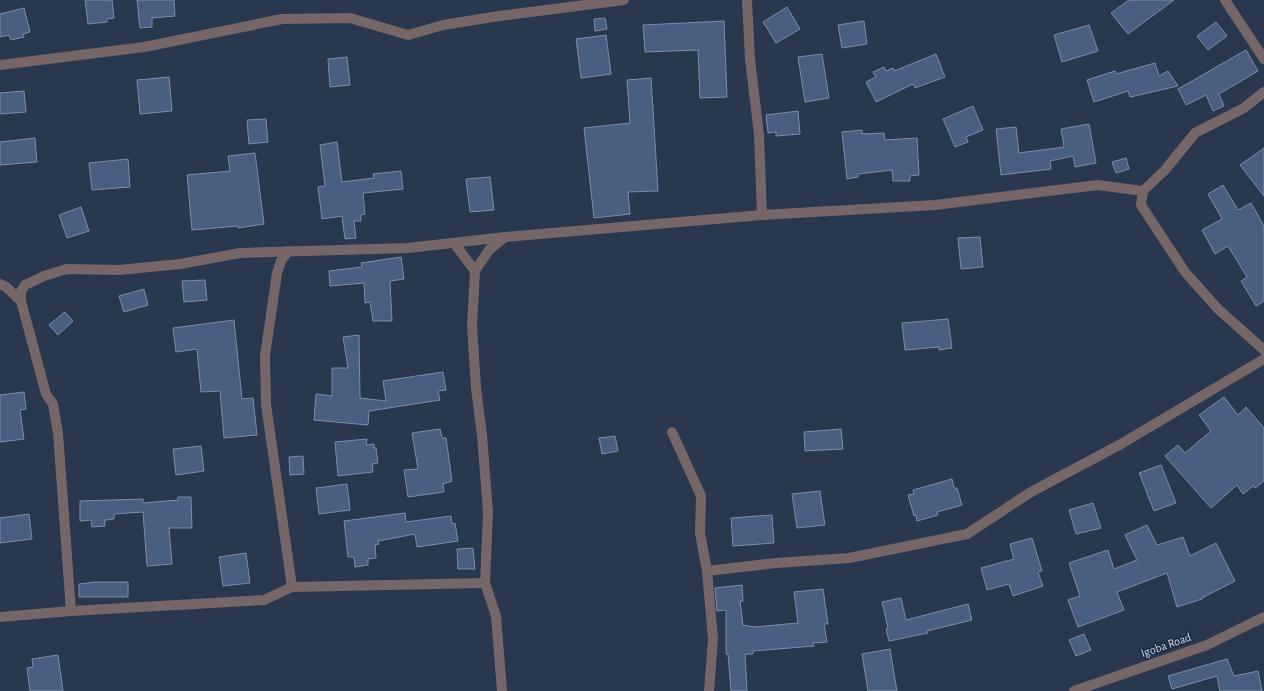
<svg xmlns="http://www.w3.org/2000/svg" width="1264" height="691" viewBox="0 0 1264 691" font-family="'Alegreya Sans',sans-serif">
<rect width="100%" height="100%" fill="#29374f"/>
<g fill="#4a5e81" stroke="#7c8ca9">
<polygon points="85,0 112,0 114,18 107,19 107,22 88,24"/>
<polygon points="137,0 174,0 175,16 152,18 152,27 140,28"/>
<polygon points="1129,0 1174,0 1128,34 1111,13"/>
<polygon points="787,7 800,29 776,43 763,22"/>
<polygon points="24,8 30,32 23,34 24,37 11,40 9,35 0,37 0,14"/>
<polygon points="605,18 607,29 595,31 594,19"/>
<polygon points="724,21 727,97 700,98 698,50 645,52 643,25"/>
<polygon points="864,21 867,44 842,48 838,25"/>
<polygon points="1216,22 1227,36 1208,50 1197,36"/>
<polygon points="1089,25 1098,51 1062,62 1054,35"/>
<polygon points="606,35 611,74 581,78 576,39"/>
<polygon points="1246,50 1258,71 1219,94 1224,106 1213,111 1206,95 1186,105 1178,89"/>
<polygon points="822,54 829,98 805,102 798,57"/>
<polygon points="936,54 945,77 915,88 913,84 876,102 866,82 876,77 873,72 884,67 886,71 893,68 894,71"/>
<polygon points="347,57 350,85 330,87 328,59"/>
<polygon points="1155,63 1159,76 1168,71 1178,86 1130,97 1128,91 1094,102 1087,80 1115,71 1116,74"/>
<polygon points="169,77 172,111 140,114 137,80"/>
<polygon points="651,78 658,191 628,192 630,214 594,218 584,128 630,123 627,80"/>
<polygon points="24,91 26,112 0,114 0,93"/>
<polygon points="973,106 983,130 966,137 968,142 955,147 943,119"/>
<polygon points="798,111 800,134 776,136 776,132 768,133 766,115"/>
<polygon points="266,119 268,142 249,144 247,120"/>
<polygon points="1089,124 1096,163 1075,167 1073,156 1050,161 1051,169 1001,175 996,129 1016,127 1019,153 1064,147 1061,129"/>
<polygon points="862,130 862,134 884,133 885,140 917,138 919,175 910,176 910,181 893,181 892,170 858,174 858,177 847,179 842,132"/>
<polygon points="35,138 37,162 0,165 0,142"/>
<polygon points="337,142 342,182 374,178 373,174 401,171 403,189 363,193 365,214 361,215 361,221 354,221 356,238 345,239 342,216 322,219 318,187 325,186 320,145"/>
<polygon points="1264,148 1264,196 1240,165"/>
<polygon points="255,153 264,224 238,228 238,226 192,230 187,175 230,171 228,156"/>
<polygon points="1126,158 1129,169 1116,173 1112,162"/>
<polygon points="128,159 130,187 92,190 89,163"/>
<polygon points="490,177 494,210 470,212 466,179"/>
<polygon points="1223,185 1238,210 1251,203 1264,226 1264,301 1256,306 1241,281 1247,277 1228,246 1215,254 1202,230 1222,219 1208,194"/>
<polygon points="81,207 89,231 67,238 59,215"/>
<polygon points="980,237 983,267 961,269 958,238"/>
<polygon points="401,257 404,279 390,281 392,321 373,321 370,302 365,303 364,283 330,286 329,271 362,267 361,263"/>
<polygon points="205,280 207,300 184,302 182,281"/>
<polygon points="144,289 148,305 124,312 119,296"/>
<polygon points="65,312 73,321 58,335 49,325"/>
<polygon points="948,319 952,348 939,350 939,347 905,350 902,323"/>
<polygon points="234,320 242,399 253,398 257,435 224,438 220,391 201,392 197,349 176,352 173,328"/>
<polygon points="359,335 360,398 386,401 383,381 443,372 446,390 438,391 440,400 369,411 368,425 314,420 316,394 332,396 332,368 348,368 343,337"/>
<polygon points="24,392 26,409 20,410 24,439 0,442 0,395"/>
<polygon points="1224,397 1238,415 1246,407 1264,428 1264,481 1255,488 1253,486 1243,494 1237,485 1211,508 1165,456 1178,445 1185,453 1211,431 1199,415"/>
<polygon points="440,429 442,438 446,438 452,481 443,484 444,492 408,497 404,470 418,469 412,433"/>
<polygon points="841,429 843,449 805,451 804,432"/>
<polygon points="615,436 618,451 602,454 599,438"/>
<polygon points="367,439 366,445 374,444 374,448 376,448 378,463 372,464 373,472 338,476 335,442"/>
<polygon points="201,446 204,471 176,475 173,449"/>
<polygon points="303,456 304,474 290,475 289,457"/>
<polygon points="1161,465 1176,503 1154,511 1139,473"/>
<polygon points="952,479 954,488 957,488 962,505 937,512 938,515 917,521 916,515 914,516 908,495 914,494 913,490"/>
<polygon points="347,484 350,510 319,514 316,488"/>
<polygon points="820,491 825,525 797,528 792,494"/>
<polygon points="178,497 191,497 192,528 169,528 172,564 147,566 143,512 114,514 114,519 105,520 105,526 92,527 91,520 80,521 80,501 143,499 143,503 178,500"/>
<polygon points="1093,503 1101,528 1076,534 1069,510"/>
<polygon points="405,513 406,522 451,516 452,524 455,523 458,541 417,547 415,534 378,541 379,544 375,545 376,558 368,559 368,565 355,567 354,557 348,557 344,521"/>
<polygon points="29,514 32,539 0,543 0,518"/>
<polygon points="772,515 774,543 733,546 731,518"/>
<polygon points="1147,525 1157,545 1183,537 1190,556 1216,543 1235,581 1202,598 1202,599 1177,607 1167,573 1117,592 1124,610 1078,627 1068,600 1080,596 1069,563 1108,550 1114,569 1137,560 1125,535"/>
<polygon points="1032,538 1042,571 1038,572 1043,586 1013,596 1009,584 987,590 981,568 1014,559 1010,544"/>
<polygon points="473,548 475,569 458,569 457,549"/>
<polygon points="246,553 250,583 223,586 219,557"/>
<polygon points="95,582 128,582 128,597 79,597 79,584"/>
<polygon points="742,585 743,601 740,601 743,625 754,627 798,623 794,592 823,589 828,624 824,624 827,642 813,643 814,646 753,651 753,654 745,654 747,691 731,691 728,654 726,654 726,610 717,611 715,588"/>
<polygon points="901,598 906,620 968,604 972,620 927,631 928,633 889,641 886,629 888,628 882,602"/>
<polygon points="1084,634 1091,650 1076,656 1069,640"/>
<polygon points="890,649 897,691 868,691 862,654"/>
<polygon points="58,655 63,691 30,691 27,668 33,667 32,659"/>
<polygon points="1227,659 1234,676 1258,671 1262,691 1220,691 1217,676 1172,689 1168,676"/>
</g>
<g fill="none" stroke-linecap="round" stroke-linejoin="round">
<g stroke="#776667" stroke-width="10">
<polyline points="747,0 750,59 759,135 762,215"/>
<polyline points="1225,0 1264,59"/>
<polyline points="0,65 144,47 282,19 350,18 408,35 443,25 499,16 624,0"/>
<polyline points="1264,92 1244,108 1195,133 1165,170 1143,191 1141,205 1185,272 1218,309 1264,350"/>
<polyline points="454,243 475,271"/>
<polyline points="288,251 281,261 277,273 265,356 266,404 292,587"/>
<polyline points="0,284 6,287 21,301"/>
<polyline points="672,432 701,496 700,533 707,571 713,639 709,691"/>
<polyline points="707,571 776,563 849,558 967,534 1031,492 1121,444 1264,359"/>
<polyline points="71,611 58,433 53,404 46,394 21,301 21,291 25,285 44,276 67,269 119,270 180,264 240,253 408,248 505,237 762,215 935,205 1098,185 1143,191"/>
<polyline points="0,617 71,611 264,600 292,587 485,583"/>
<polyline points="502,691 496,616 485,583 488,512 482,435 476,388 472,326 475,271 489,250 505,237"/>
<polyline points="1074,691 1207,645 1264,617"/>
</g>
</g>
<g text-anchor="middle" dominant-baseline="central" stroke-width="3.5" stroke-linejoin="round" paint-order="stroke">
<g font-size="12" fill="#d0d9e8" stroke="#202d44">
<text transform="translate(1166 645) rotate(-19)">Igoba Road</text>
</g>
</g>
</svg>
